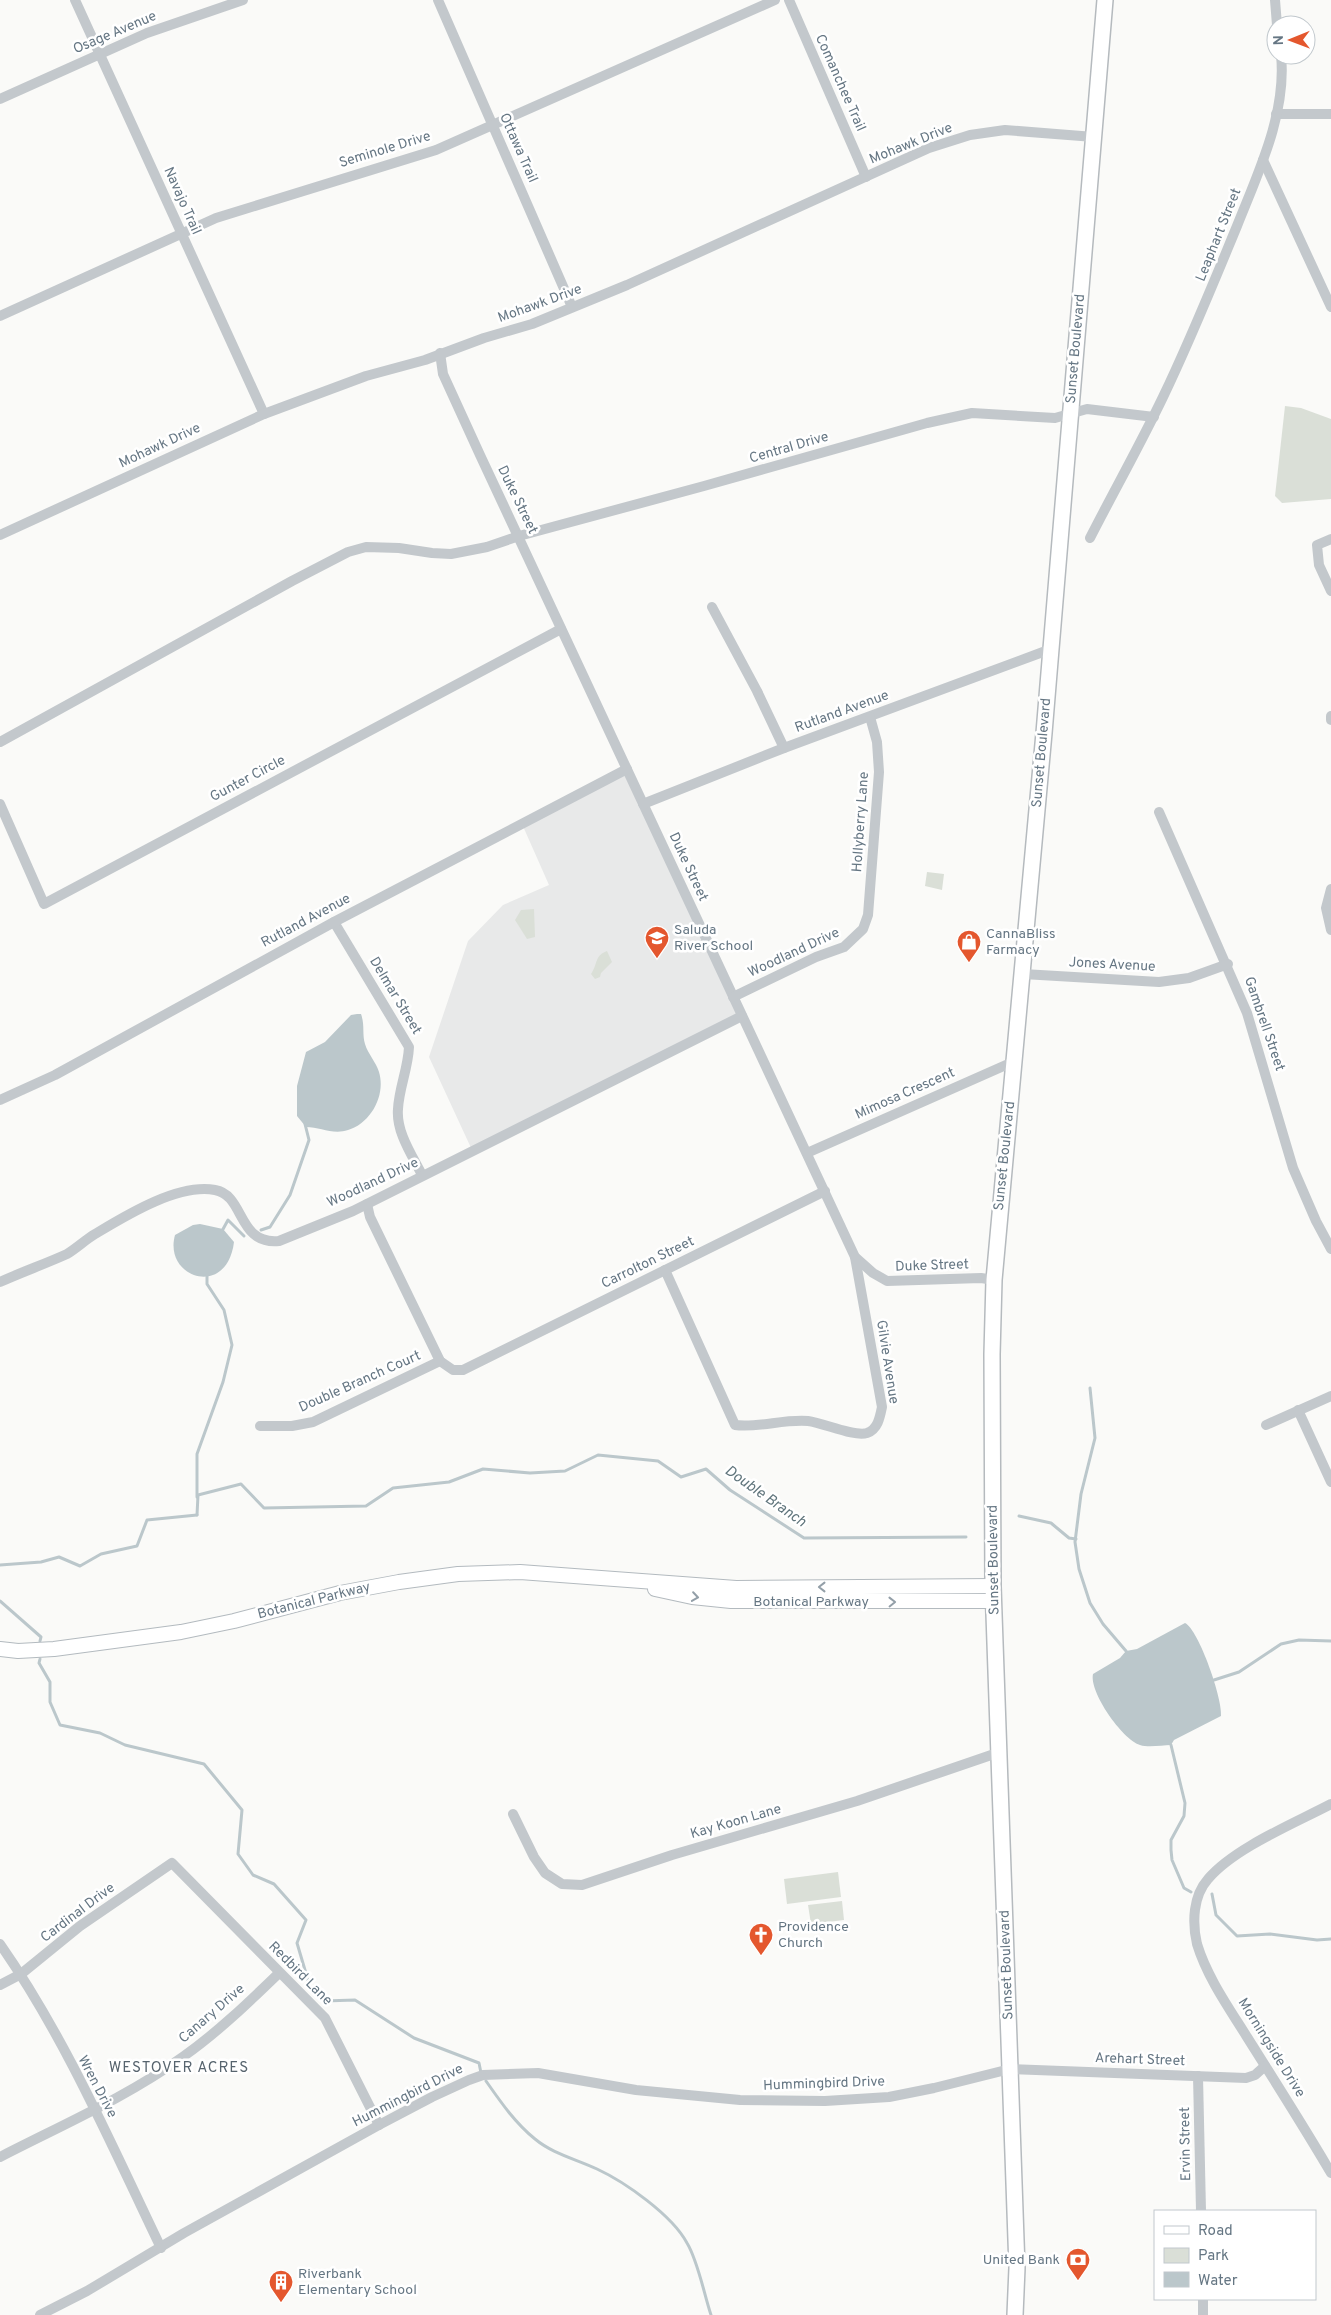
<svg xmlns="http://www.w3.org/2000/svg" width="1331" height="2315" viewBox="0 0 1331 2315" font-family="Overpass,sans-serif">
<rect width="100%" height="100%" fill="#fafaf8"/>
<polygon fill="#e8e9e9" points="627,769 742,1016 472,1150 429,1057 468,941 503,905 549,885 522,824"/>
<g fill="#dadfd7">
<polygon points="1285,406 1301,408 1331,419 1331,499 1282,503 1275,496"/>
<polygon points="927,872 944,874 942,890 925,886"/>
<polygon points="534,909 535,937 527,939 515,920 521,910"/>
<path d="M607,951L612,962L601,973L600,977L595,979L591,974C598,964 594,956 607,951Z"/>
<polygon points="838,1872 841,1897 787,1904 784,1879"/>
<polygon points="842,1901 844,1920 811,1924 808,1905"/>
</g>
<g fill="#bbc7cb">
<path d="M357,1014H361C365,1025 362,1034 365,1044C368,1054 376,1062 379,1072C386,1095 371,1123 348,1130C333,1135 320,1127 306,1127L297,1116V1086L306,1052L325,1042L351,1015Z"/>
<path d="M200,1224L223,1229L234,1242C227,1299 163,1278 175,1235L193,1225Z"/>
<path d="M1185,1623C1199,1630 1223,1700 1221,1716L1174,1740L1171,1745C1162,1745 1149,1748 1140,1745C1122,1739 1089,1692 1093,1674L1120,1658L1126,1651L1137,1649Z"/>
</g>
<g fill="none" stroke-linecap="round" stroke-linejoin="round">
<g stroke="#bbc7cb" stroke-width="3">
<polyline points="261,1230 270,1227 290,1195 309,1140 305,1124"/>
<polyline points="222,1231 228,1220 244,1236"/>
<polyline points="1090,1388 1095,1438 1081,1494 1075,1542 1079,1569 1090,1603 1103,1624 1126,1651"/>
<polyline points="197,1497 197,1454 223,1382 232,1345 224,1310 207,1284 207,1275"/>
<polyline points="197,1515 198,1495 241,1484 264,1508 366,1506 393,1488 449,1482 483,1469 530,1473 565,1471 598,1455 658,1461 681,1477 706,1469 730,1490 804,1538 966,1537"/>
<polyline points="1019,1516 1051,1523 1069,1538 1076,1539"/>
<polyline points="0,1565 41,1562 59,1557 80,1566 101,1554 137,1546 147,1520 197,1515"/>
<polyline points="0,1601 41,1637 40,1641"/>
<polyline points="40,1659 39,1663 50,1682 50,1702 60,1725 100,1733 125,1745 204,1764 242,1810 238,1854 253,1875 274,1884 306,1920 297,1943 310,1987 324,2001 355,2000 414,2038 479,2063 481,2073"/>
<polyline points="1214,1680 1239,1672 1281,1644 1299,1640 1331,1641"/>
<polyline points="1171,1745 1185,1803 1184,1816 1171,1840 1171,1850 1172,1860 1184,1888 1191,1892"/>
<polyline points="1212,1894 1216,1915 1237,1936 1270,1934 1317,1940 1331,1939"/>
<path d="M486,2081C500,2101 515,2123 535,2139C553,2154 576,2159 597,2169C625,2182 672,2215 687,2243C698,2261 704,2294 711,2315"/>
</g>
<defs>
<g id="secondary">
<polyline points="655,1589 692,1597 731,1601 993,1601"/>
<polyline points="0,1649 18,1651 54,1649 181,1632 234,1621 340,1593 399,1582 458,1574 520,1572 736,1588 993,1586"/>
</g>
<polyline id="primary" points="1015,2315 1017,2268 993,1586 992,1354 994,1280 1044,733 1105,0"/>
</defs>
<use href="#secondary" stroke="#b3babf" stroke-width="16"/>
<use href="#primary" stroke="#b5babe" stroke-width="18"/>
<g stroke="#c3c8cc" stroke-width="10">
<polyline points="75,0 264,414"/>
<polyline points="438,0 572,307"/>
<polyline points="789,0 866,177"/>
<polyline points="1275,0 1277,25"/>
<polyline points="0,99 147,33 243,0"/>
<polyline points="1276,114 1331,114"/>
<polyline points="1263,160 1331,307"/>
<polyline points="0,316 216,218 436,150 775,0"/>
<polyline points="440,353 443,374 480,455 855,1257 873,1273 887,1281 981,1278 994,1280"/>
<polyline points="0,535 264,414 366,376 425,360 484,338 532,324 627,285 929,148 970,135 1005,130 1094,137"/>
<path d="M1090,538C1114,491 1140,445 1163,397C1190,341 1213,284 1237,226C1258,173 1287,113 1281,55"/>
<polyline points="1331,539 1317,545 1319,565 1331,591"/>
<polyline points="712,607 757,691 784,748"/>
<polyline points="1331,716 1331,720"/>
<polyline points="0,742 292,581 348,552 366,547 399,548 432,553 451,554 487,547 519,536 704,486 927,423 972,413 1055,418 1087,409 1154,417"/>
<polyline points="0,804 44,904 561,629"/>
<polyline points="643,804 784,748 1051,649"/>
<polyline points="1159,812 1247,1013 1293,1168 1316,1221 1331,1249"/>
<polyline points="1331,889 1326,908 1331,930"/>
<path d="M334,922L409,1047C408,1069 399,1088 398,1109C396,1132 412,1155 422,1175"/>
<polyline points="1023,974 1159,982 1189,978 1228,964"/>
<polyline points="733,997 816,957 844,947 863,929 868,915 879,772 877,742 870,717"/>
<polyline points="0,1100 55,1075 334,922 627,769"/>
<polyline points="807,1153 1015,1061"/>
<polyline points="367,1204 370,1217 440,1361 453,1370 463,1370 825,1191"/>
<path d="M665,1270L735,1425C759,1428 783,1419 808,1421C824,1423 854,1437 867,1433C878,1429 880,1417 882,1407L855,1257"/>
<path d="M0,1282C22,1272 45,1264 67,1254C77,1248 85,1240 95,1234C125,1216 178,1183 215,1190C245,1195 237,1245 279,1241L353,1211L742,1016"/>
<polyline points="1298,1410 1331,1482"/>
<polyline points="1266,1425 1331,1396"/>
<polyline points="260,1426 292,1426 313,1422 440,1361"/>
<path d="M1331,1804C1295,1823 1234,1848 1208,1879C1193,1896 1192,1922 1197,1944C1207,1977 1229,2008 1247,2037C1276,2083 1304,2127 1331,2173"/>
<polyline points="513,1814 534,1857 545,1873 562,1884 582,1885 672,1855 857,1801 1000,1752"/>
<path d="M0,1944C65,2037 112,2146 161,2248"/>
<polyline points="0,1985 21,1974 80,1926 172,1863 325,2018 379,2125"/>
<polyline points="1198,2076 1201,2211"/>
<path d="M0,2157C62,2125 127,2097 184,2056C218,2032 249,2002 279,1973"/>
<polyline points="1203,2299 1203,2315"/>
<polyline points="40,2315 87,2291 184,2233 379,2125 432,2097 469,2080 483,2075 538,2073 636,2090 740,2100 825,2101 889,2097 934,2088 1010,2069 1246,2078 1255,2075 1265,2066"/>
</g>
<use href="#secondary" stroke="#fff" stroke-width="14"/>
<use href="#primary" stroke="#fff" stroke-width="15"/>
</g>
<defs><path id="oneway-chevron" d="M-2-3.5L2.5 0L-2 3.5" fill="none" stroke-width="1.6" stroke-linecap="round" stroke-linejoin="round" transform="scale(1.25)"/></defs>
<g stroke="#939fa8">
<use href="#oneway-chevron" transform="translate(822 1587) rotate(-180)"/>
<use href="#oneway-chevron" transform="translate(695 1597) rotate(8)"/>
<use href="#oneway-chevron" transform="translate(892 1602) rotate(-1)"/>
</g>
<defs>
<symbol id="school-pin" viewBox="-11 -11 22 30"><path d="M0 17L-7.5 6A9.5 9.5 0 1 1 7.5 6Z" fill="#e4572e" stroke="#fff"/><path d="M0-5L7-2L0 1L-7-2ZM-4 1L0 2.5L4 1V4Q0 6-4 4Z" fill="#fff"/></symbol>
<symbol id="shop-pin" viewBox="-11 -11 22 30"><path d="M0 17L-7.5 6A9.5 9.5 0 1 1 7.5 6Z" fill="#e4572e" stroke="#fff"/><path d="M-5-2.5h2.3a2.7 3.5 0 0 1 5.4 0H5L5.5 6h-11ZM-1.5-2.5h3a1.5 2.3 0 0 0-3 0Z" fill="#fff"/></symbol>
<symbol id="church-pin" viewBox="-11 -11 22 30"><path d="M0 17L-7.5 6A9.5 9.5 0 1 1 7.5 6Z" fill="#e4572e" stroke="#fff"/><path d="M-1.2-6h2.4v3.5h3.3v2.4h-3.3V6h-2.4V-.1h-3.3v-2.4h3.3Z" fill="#fff"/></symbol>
<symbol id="bank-pin" viewBox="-11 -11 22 30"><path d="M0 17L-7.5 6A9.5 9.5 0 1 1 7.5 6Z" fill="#e4572e" stroke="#fff"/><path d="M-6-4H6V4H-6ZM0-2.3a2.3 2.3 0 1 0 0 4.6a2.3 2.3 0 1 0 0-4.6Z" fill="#fff"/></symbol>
<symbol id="building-pin" viewBox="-11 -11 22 30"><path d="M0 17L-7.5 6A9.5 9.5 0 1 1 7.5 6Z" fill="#e4572e" stroke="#fff"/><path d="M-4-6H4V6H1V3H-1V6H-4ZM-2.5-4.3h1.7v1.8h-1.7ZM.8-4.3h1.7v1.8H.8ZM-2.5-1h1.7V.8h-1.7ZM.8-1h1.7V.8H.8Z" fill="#fff"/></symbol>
</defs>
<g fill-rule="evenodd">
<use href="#school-pin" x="643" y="924" width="28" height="38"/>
<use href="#shop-pin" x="955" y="928" width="28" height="38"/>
<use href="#church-pin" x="747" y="1921" width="28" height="38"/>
<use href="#bank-pin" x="1064" y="2246" width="28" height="38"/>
<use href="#building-pin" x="267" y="2268" width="28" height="38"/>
</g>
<g text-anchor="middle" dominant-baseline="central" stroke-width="5" stroke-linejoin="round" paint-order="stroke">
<g font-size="14" fill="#657683" stroke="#fff">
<text transform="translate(115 33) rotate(-23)">Osage Avenue</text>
<text transform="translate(840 83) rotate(66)">Comanchee Trail</text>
<text transform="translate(911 144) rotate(-22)">Mohawk Drive</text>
<text transform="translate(518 148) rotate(66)">Ottawa Trail</text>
<text transform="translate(385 150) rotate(-17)">Seminole Drive</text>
<text transform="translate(182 201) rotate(66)">Navajo Trail</text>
<text transform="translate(1219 235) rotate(-68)">Leaphart Street</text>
<text transform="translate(540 304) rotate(-20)">Mohawk Drive</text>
<text transform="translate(1076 349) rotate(-85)">Sunset Boulevard</text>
<text transform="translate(160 446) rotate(-25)">Mohawk Drive</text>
<text transform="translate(789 448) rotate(-16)">Central Drive</text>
<text transform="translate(517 500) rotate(64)">Duke Street</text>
<text transform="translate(842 712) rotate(-20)">Rutland Avenue</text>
<text transform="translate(1042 753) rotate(-85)">Sunset Boulevard</text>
<text transform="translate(248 779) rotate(-28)">Gunter Circle</text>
<text transform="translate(861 822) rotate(-86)">Hollyberry Lane</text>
<text transform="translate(688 867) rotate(65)">Duke Street</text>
<text transform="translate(306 921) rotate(-28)">Rutland Avenue</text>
<text transform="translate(794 953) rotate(-25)">Woodland Drive</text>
<text transform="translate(1112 965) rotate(3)">Jones Avenue</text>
<text transform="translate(395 996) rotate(59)">Delmar Street</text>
<text transform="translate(1264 1024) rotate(71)">Gambrell Street</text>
<text transform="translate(905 1094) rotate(-24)">Mimosa Crescent</text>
<text transform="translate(1005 1156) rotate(-84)">Sunset Boulevard</text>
<text transform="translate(373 1183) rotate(-25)">Woodland Drive</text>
<text transform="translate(648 1263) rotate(-26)">Carrolton Street</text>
<text transform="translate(932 1266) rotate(-2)">Duke Street</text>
<text transform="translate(887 1362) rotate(81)">Gilvie Avenue</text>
<text transform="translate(360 1382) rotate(-24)">Double Branch Court</text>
<text transform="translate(994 1560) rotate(-91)">Sunset Boulevard</text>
<text transform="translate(314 1601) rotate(-14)">Botanical Parkway</text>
<text x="811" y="1602">Botanical Parkway</text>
<text transform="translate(736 1822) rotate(-16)">Kay Koon Lane</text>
<text transform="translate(78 1913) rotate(-37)">Cardinal Drive</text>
<text transform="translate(1007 1965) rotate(-92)">Sunset Boulevard</text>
<text transform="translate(300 1974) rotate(45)">Redbird Lane</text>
<text transform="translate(212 2014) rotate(-41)">Canary Drive</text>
<text transform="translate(1271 2048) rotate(58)">Morningside Drive</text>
<text transform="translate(1140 2060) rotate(2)">Arehart Street</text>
<text transform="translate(824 2084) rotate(-2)">Hummingbird Drive</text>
<text transform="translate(97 2087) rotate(62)">Wren Drive</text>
<text transform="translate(408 2096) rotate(-27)">Hummingbird Drive</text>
<text transform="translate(1186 2144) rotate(-91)">Ervin Street</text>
</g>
<g font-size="14" fill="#657683" stroke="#fff" text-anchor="start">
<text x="674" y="930">Saluda<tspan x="674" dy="16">River School</tspan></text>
<text x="986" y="934">CannaBliss<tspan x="986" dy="16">Farmacy</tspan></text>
<text x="778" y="1927">Providence<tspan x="778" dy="16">Church</tspan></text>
<text x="1060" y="2260" text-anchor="end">United Bank</text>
<text x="298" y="2274">Riverbank<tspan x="298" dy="16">Elementary School</tspan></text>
</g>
<g font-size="15" font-style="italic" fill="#60757c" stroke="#fff">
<text transform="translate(765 1497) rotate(35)">Double Branch</text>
</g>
<g font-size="15" letter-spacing="1" fill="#57646e" stroke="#fff">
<text x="179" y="2068">WESTOVER ACRES</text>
</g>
</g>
<rect x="1154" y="2210" width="162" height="90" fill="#ffffff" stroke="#c1c8cd"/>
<rect x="1164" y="2226" width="25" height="8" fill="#ffffff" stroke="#c1c8cd"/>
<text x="1198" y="2235" font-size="15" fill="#657683">Road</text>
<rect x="1164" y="2248" width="25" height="15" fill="#dadfd7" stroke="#c1c8cd"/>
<text x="1198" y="2260" font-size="15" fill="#657683">Park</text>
<rect x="1164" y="2272" width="25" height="15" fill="#bbc7cb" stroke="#c1c8cd"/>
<text x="1198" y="2285" font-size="15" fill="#657683">Water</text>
<g transform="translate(1291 40) rotate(269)"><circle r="24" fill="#ffffff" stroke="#c1c8cd"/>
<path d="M0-4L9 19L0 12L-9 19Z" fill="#e4572e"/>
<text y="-8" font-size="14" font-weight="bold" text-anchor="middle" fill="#657683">N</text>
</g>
</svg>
